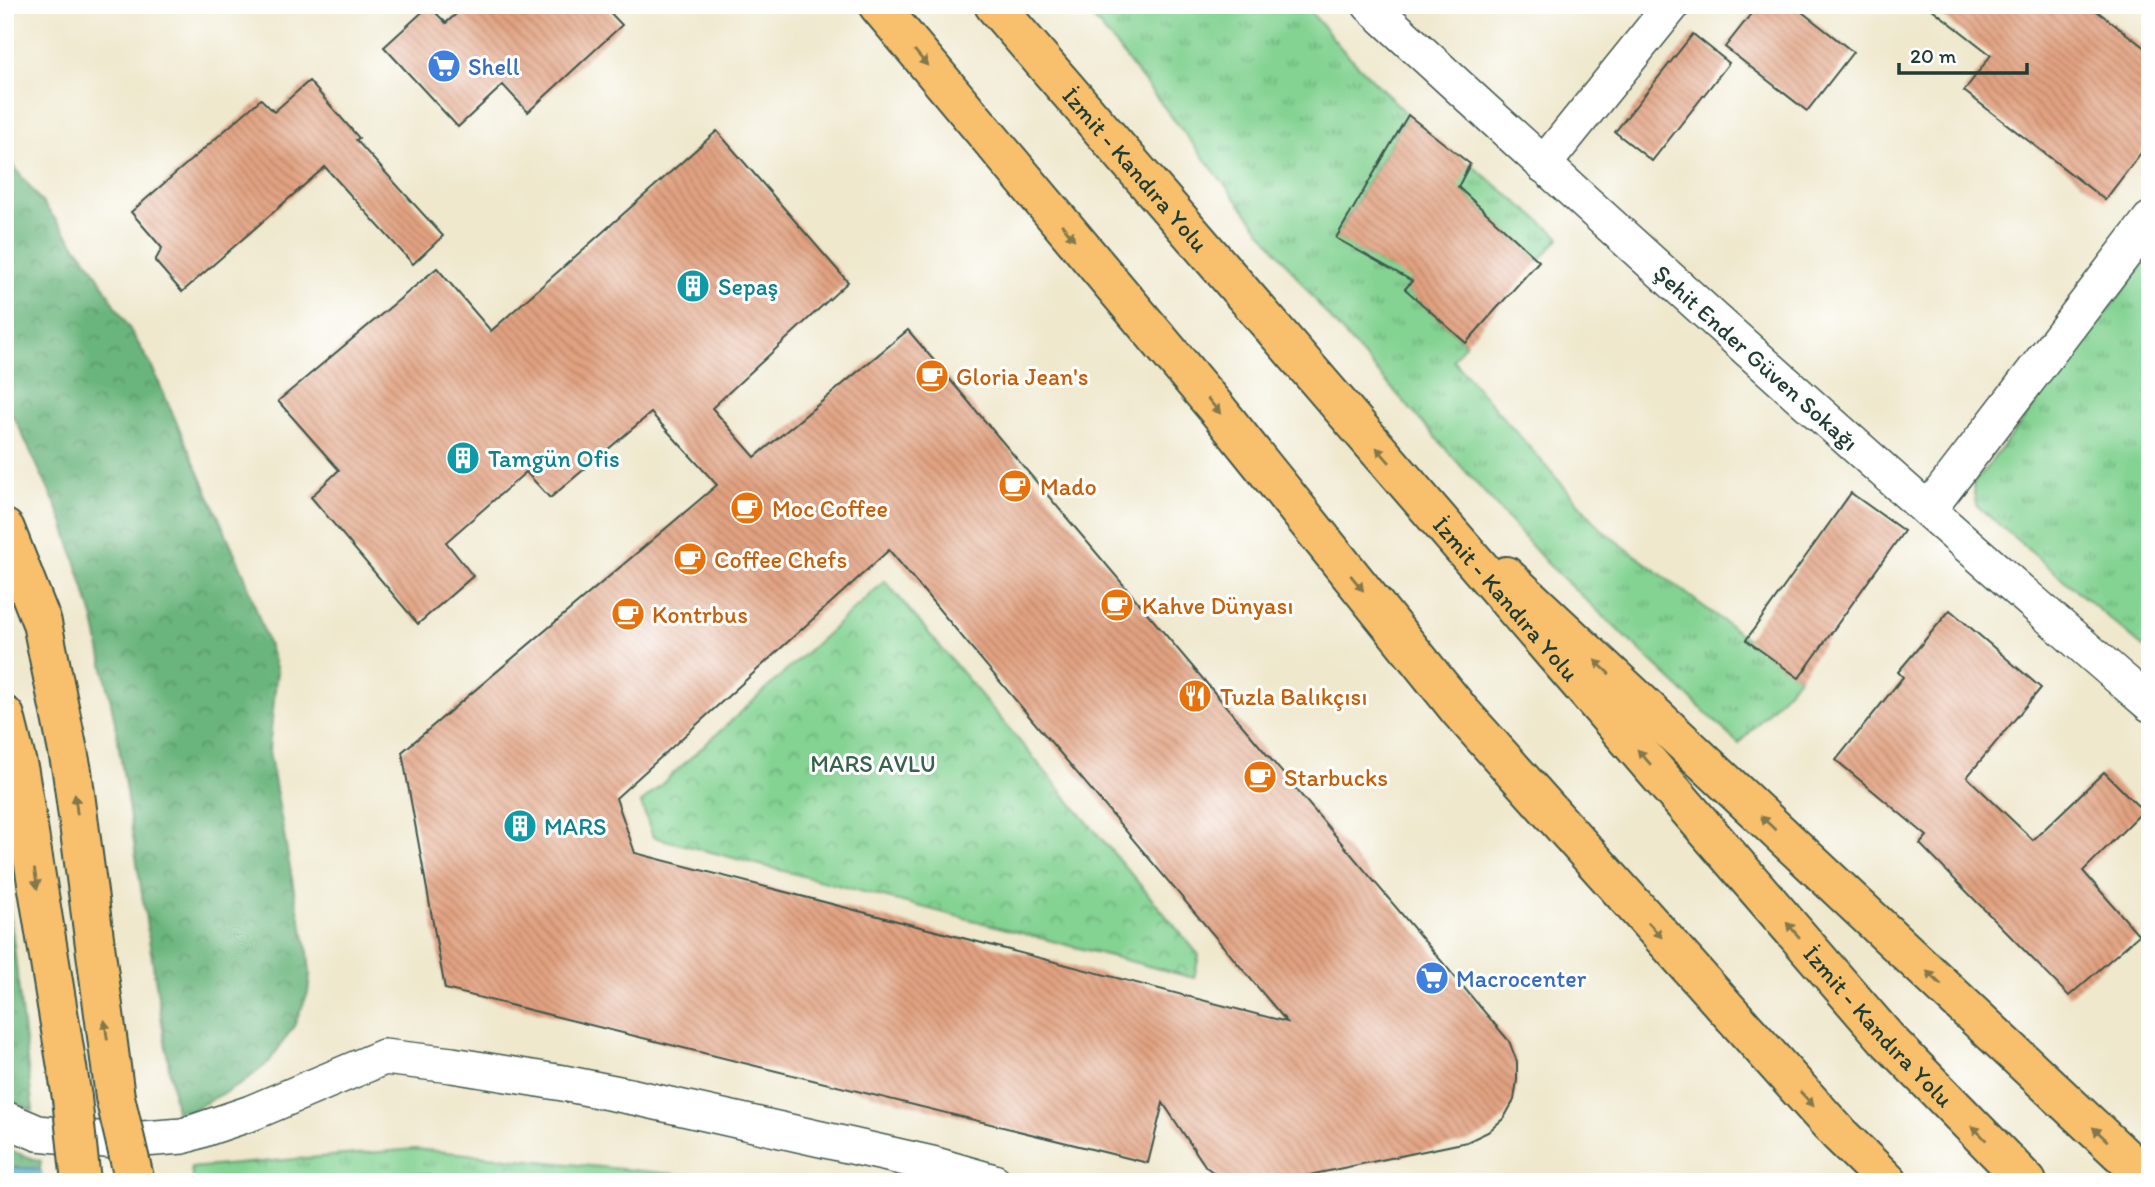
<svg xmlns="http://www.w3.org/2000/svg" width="2155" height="1187" viewBox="0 0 2155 1187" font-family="Itim,sans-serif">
<defs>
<pattern id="grass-tufts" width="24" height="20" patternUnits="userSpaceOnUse" patternTransform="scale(1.75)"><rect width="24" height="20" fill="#84d393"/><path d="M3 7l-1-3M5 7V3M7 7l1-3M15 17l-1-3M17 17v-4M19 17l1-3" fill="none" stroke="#6bac79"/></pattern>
<pattern id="forest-crowns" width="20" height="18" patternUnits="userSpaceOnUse" patternTransform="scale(1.75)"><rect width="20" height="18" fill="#6bb57d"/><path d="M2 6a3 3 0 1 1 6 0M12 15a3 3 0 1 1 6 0" fill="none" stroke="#579467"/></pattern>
<pattern id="park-crowns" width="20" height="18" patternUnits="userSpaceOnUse" patternTransform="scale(1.75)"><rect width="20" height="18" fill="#84d393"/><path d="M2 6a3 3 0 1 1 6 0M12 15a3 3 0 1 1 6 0" fill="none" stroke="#6bac79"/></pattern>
<pattern id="water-waves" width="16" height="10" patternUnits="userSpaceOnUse" patternTransform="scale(1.75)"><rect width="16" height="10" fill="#55a7d0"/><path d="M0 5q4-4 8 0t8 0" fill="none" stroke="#4689aa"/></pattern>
<pattern id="building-back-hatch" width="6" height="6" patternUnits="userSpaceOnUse" patternTransform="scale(1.75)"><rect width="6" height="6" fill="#e2a281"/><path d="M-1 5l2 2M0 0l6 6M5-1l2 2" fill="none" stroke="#b7856a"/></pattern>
</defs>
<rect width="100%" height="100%" fill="#fff"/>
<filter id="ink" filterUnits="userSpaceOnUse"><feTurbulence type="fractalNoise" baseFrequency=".0143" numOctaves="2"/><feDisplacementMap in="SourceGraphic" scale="14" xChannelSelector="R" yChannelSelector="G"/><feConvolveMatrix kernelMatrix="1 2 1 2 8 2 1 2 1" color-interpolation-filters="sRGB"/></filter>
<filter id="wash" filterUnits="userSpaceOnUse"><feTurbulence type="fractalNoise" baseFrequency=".00686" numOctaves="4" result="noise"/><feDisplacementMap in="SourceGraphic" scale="28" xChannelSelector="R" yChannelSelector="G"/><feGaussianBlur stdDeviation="1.57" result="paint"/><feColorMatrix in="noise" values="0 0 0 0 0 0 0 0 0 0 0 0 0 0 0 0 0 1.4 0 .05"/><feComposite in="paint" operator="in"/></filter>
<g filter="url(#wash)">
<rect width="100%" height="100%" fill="#efe8cd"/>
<g fill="url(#grass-tufts)" stroke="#528864" stroke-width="2">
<polygon points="1082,5 1305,5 1341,48 1408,115 1336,237 1389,268 1470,164 1560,237 1539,261 1478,206 1405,289 1466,343 1453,360 1603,531 1799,678 1739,744 1547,563 1327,315 1109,37"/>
<polygon points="2150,256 2150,653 1976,505 1973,485"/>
<polygon points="415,1149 757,1182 490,1182 424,1174 322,1182 193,1181 191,1168"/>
</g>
<g fill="url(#forest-crowns)" stroke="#457958" stroke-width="2">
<polygon points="5,155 92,266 151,365 244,574 277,670 269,751 295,896 308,952 310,974 308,993 294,1026 269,1062 243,1083 177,1118 115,722 94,620 61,516 18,425 5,404"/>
<polygon points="5,871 33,1111 5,1097"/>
<polygon points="5,1149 41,1161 40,1169 5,1167"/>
</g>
<polygon fill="url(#park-crowns)" stroke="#528864" stroke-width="2" points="885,581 1199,955 1194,978 653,837 641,803"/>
<g fill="url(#water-waves)" stroke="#3a7282" stroke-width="2">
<polygon points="5,1167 40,1169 43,1182 5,1182"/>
<polygon points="424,1174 490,1182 322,1182"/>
</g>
<g id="blocks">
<g fill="url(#building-back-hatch)" fill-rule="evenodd">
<polygon points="466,5 603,5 622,25 528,112 503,85 458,127 384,47 429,6 446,23"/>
<polygon points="1758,5 1793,5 1853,52 1807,111 1725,47"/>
<polygon points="1927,5 2089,5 2150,52 2150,141 2105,200 1964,91 1991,55"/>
<polygon points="1693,34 1729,63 1652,161 1615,132"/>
<polygon points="309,81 359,138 356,140 443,236 413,264 325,167 182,292 155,261 162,248 131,212 261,99 274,112"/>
<polygon points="1408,115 1470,164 1458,187 1539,261 1466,343 1405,289 1412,281 1336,238"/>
<path d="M717,131L848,282L712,408L755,457L908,330L1509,1041L1517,1062V1080L1514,1100L1504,1118L1488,1132L1467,1142L1276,1182H1227L1206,1167L1163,1103L1148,1163L445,989L402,752L717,485L651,413L550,498L526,472L446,542L473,576L418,624L311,497L339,470L278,401L437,268L491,331ZM889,550L1287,1022L635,853L616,798Z"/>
<polygon points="1851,493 1904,531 1799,678 1746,640"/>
<polygon points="1950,610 2041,688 1967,777 2033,840 2104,772 2143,811 2083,871 2139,935 2069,996 1920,844 1927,836 1836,760 1903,677 1898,672"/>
</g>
</g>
</g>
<g filter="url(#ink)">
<use href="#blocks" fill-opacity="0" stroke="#3e574b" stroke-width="2"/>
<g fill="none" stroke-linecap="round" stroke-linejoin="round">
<defs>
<g id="minor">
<path id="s1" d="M1370,5C1627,242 1885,476 2150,704"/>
<polyline points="1543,165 1672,5"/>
<polyline points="1928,510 2150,220"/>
<polyline points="5,1119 38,1133 116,1141 183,1136 251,1113 384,1057 452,1065 563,1083 634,1097 932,1164 994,1182"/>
</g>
<polyline id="primary" points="1506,576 2150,1181"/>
<g id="trunk">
<polyline points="878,5 1217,409 1460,711 1839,1134 1888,1182"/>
<path id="s2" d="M994,5L1886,1038L2027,1182"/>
</g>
<g id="motorway">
<polyline points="5,529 42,623 72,771 115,1097"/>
<polyline points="5,716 19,772 72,1098"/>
</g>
</defs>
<use href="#minor" stroke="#3e574b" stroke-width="38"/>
<use href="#primary" stroke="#3e574b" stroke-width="42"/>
<use href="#trunk" stroke="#3e574b" stroke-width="42"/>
<use href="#motorway" stroke="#3e574b" stroke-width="42"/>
<use href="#minor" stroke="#fff" stroke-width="35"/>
<use href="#primary" stroke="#f8bf6c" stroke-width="38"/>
<use href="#trunk" stroke="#f8bf6c" stroke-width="38"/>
<use href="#motorway" stroke="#f8bf6c" stroke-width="38"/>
<defs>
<g id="motorway-bridge">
<polyline points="115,1097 135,1182"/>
<polyline points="72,1098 81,1182"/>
</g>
</defs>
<use href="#motorway-bridge" stroke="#3e574b" stroke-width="42" stroke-linecap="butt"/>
<use href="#motorway-bridge" stroke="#f8bf6c" stroke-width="38"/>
</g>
<defs><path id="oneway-solid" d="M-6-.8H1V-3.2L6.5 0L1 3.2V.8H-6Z" transform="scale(1.75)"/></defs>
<g fill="#81784d">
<use href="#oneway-solid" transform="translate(921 58) rotate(50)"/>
<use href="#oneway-solid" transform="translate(1068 232) rotate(50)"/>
<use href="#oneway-solid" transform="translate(1214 406) rotate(50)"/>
<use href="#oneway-solid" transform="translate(1383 455) rotate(-131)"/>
<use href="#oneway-solid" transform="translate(1357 583) rotate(51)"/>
<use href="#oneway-solid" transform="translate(1602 667) rotate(-137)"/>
<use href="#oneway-solid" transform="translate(1644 757) rotate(-131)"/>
<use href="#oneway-solid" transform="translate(76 804) rotate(-97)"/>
<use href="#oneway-solid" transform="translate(1768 823) rotate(-137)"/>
<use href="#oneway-solid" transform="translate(36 879) rotate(81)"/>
<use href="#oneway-solid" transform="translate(1655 930) rotate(48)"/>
<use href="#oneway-solid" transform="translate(1793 930) rotate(-131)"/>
<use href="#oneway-solid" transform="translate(1934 978) rotate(-137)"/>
<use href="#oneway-solid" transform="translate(106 1030) rotate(-98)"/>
<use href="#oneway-solid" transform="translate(1807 1099) rotate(48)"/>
<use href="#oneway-solid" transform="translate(1979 1133) rotate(-135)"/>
<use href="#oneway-solid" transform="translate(2100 1134) rotate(-137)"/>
</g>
</g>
<defs>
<symbol id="supermarket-disc" viewBox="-11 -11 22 22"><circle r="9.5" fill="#3f7fe0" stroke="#fff"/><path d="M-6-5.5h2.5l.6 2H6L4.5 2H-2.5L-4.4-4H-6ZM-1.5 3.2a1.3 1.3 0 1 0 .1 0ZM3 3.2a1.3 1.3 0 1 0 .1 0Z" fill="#fff"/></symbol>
<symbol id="building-disc" viewBox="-11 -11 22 22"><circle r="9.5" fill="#0f9aa8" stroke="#fff"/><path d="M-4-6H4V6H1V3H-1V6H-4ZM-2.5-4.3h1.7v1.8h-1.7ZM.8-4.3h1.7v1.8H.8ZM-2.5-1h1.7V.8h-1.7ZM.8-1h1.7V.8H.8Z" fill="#fff"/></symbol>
<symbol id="cafe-disc" viewBox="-11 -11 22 22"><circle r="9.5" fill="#e8710a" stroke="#fff"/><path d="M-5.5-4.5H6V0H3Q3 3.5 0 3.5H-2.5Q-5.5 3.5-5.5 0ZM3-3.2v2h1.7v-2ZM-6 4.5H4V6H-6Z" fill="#fff"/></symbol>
<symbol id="restaurant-disc" viewBox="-11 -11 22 22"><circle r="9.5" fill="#e8710a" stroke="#fff"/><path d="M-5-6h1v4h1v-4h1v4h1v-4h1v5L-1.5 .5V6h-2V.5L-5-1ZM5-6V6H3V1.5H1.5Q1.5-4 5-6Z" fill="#fff"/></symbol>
</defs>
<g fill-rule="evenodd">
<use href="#supermarket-disc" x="425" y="47" width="38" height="38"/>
<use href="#building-disc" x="674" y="267" width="38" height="38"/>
<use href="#cafe-disc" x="913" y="357" width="38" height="38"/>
<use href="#building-disc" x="444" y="439" width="38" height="38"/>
<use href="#cafe-disc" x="996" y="467" width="38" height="38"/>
<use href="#cafe-disc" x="728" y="489" width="38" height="38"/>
<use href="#cafe-disc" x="671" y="540" width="38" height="38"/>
<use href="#cafe-disc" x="1098" y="586" width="38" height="38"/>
<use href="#cafe-disc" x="609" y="595" width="38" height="38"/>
<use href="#restaurant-disc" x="1176" y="677" width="38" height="38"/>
<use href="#cafe-disc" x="1241" y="758" width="38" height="38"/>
<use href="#building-disc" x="501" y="807" width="38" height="38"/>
<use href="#supermarket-disc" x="1413" y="959" width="38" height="38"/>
</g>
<g text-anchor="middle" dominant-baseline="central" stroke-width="6" stroke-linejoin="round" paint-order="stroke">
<g font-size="24" fill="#366cbe" stroke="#fff" text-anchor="start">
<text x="468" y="66">Shell</text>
<text x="1456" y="978">Macrocenter</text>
</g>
<g font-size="24" fill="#1f3d34" stroke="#fff">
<text stroke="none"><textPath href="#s2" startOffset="217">İzmit - Kandıra Yolu</textPath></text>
<text stroke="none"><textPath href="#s1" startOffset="523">Şehit Ender Güven Sokağı</textPath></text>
<text stroke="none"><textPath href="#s2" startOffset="784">İzmit - Kandıra Yolu</textPath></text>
<text stroke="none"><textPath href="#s2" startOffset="1351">İzmit - Kandıra Yolu</textPath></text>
</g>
<g font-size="24" fill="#0d838f" stroke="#fff" text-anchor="start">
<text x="718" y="286">Sepaş</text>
<text x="488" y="458">Tamgün Ofis</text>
<text x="544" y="826">MARS</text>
</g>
<g font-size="24" fill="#c56008" stroke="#fff" text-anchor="start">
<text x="956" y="376">Gloria Jean's</text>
<text x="1040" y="486">Mado</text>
<text x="772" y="508">Moc Coffee</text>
<text x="714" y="559">Coffee Chefs</text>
<text x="1142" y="605">Kahve Dünyası</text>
<text x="652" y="614">Kontrbus</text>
<text x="1220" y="696">Tuzla Balıkçısı</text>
<text x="1284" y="777">Starbucks</text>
</g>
<g font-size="24" fill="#38624c" stroke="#fff">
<text x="873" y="763">MARS AVLU</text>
</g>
</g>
<rect width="2155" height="1187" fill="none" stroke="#fff" stroke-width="28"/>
<path d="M1899 63v10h128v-10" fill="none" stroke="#1f3d34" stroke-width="3.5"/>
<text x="1910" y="63" font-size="21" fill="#1f3d34" stroke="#ffffff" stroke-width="5" paint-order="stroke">20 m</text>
</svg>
